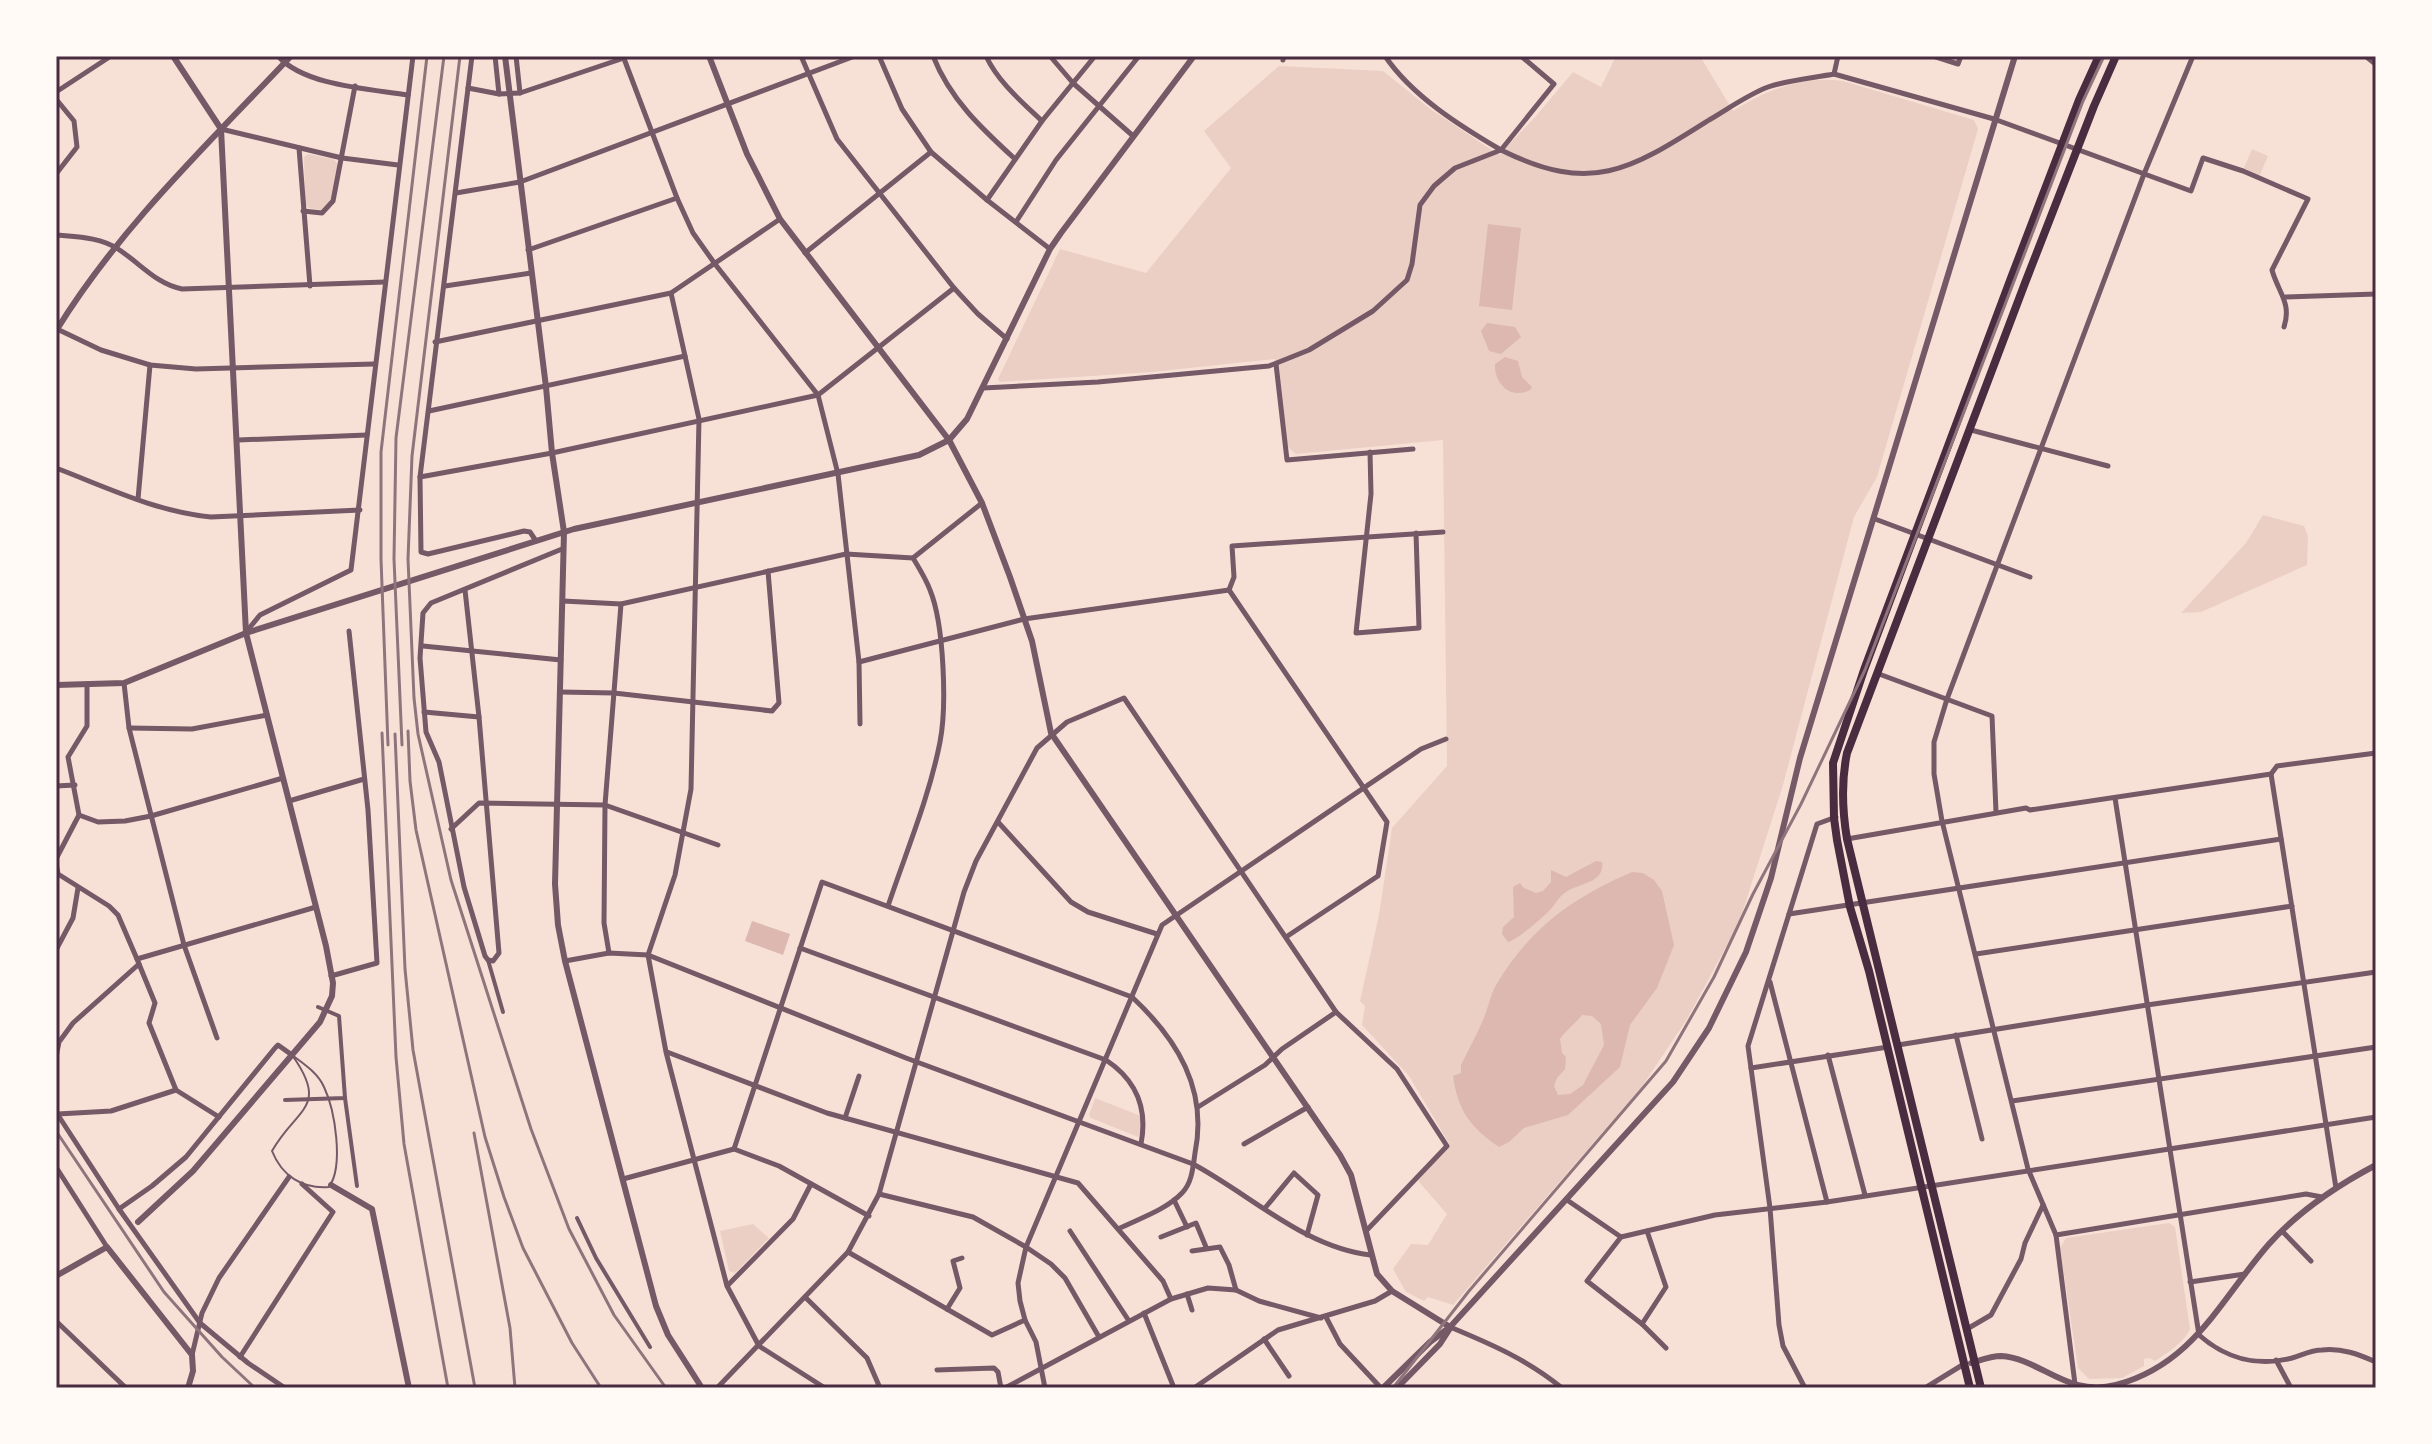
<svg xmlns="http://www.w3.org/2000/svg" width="2432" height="1444" viewBox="0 0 2432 1444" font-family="Commissioner,sans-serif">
<rect width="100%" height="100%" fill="#f7e1d7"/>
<g fill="#ebcfc5">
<path d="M1616,56H1700L1733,111C1765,90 1805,75 1843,81L1974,120L1978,129L1877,477L1854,517L1783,785L1739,923L1687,1019L1641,1088L1453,1305L1428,1297L1424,1301L1406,1292L1393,1269L1411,1244L1428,1245L1447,1214L1419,1182V1179L1450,1145L1409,1076L1362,1025L1365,1006L1360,1001L1379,915L1392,828L1447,766L1443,440L1296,454L1288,447L1275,359L1152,372L1000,382L998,379L1060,249L1146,273L1231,168L1204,131L1279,66L1383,71L1429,108L1499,155L1536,116L1573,72L1601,87Z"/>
<polygon points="2252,149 2268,156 2259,177 2243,170"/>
<polygon points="308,154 333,159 338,164 333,198 321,210 309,208 305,204 304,157"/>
<polygon points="2263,515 2304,526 2308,536 2307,565 2201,612 2181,613 2246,543"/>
<polygon points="1095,1098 1141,1116 1142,1132 1138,1137 1091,1118 1089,1115"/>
<path d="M2169,1223L2175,1227L2190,1329C2183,1344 2168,1352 2155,1361L2150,1358L2144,1359V1366L2122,1378L2089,1379L2078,1368L2060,1248L2066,1238Z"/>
<polygon points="753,1224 769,1238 735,1273 729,1271 720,1231"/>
</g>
<g fill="#dcb8b0" fill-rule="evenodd">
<polygon points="1488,224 1521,228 1512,310 1479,306"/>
<polygon points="1487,323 1515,327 1521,337 1501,354 1489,351 1481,331"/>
<path d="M1505,357L1518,361L1522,377L1532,387L1530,390C1511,400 1494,384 1495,364Z"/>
<path d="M1596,861L1602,862C1605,883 1580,883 1566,892C1559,896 1555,905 1549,911C1541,919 1517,940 1508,942L1502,934L1503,927L1514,917L1513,887L1520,883L1524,888L1536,893L1543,891L1551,882V870L1566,877Z"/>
<path d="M1632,872L1643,873L1654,880L1662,891L1674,945L1657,988L1630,1025L1620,1067L1568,1115L1524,1128L1509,1142L1499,1147C1470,1127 1458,1111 1453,1076L1461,1073V1065C1468,1050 1477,1035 1483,1020C1488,1009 1490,996 1496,985C1530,928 1572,898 1632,872ZM1582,1015L1592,1016L1601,1024L1604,1045L1583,1085L1570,1094L1558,1095L1554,1086L1557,1078L1565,1069L1566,1057L1562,1053L1560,1039C1567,1029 1575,1024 1582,1015Z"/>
<polygon points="752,921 790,934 783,955 745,941"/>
</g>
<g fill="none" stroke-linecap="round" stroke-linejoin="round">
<path stroke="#755966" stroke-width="2" d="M292,1055C304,1064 318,1073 324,1087C335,1110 344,1166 329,1187C302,1189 282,1176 272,1151C296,1108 330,1108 292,1055Z"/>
<g stroke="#755966" stroke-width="4">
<polyline points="488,960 503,1012"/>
<polyline points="345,1098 357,1186"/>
<polyline points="285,1100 345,1098 339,1016 318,1007"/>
<polyline points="577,1218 596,1258 650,1347"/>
</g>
<g stroke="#755966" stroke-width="5">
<path d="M278,56C304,86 371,89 408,95"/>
<polyline points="472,56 420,477 421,552 428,554 524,531 530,532 536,541"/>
<polyline points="495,56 499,94"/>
<polyline points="516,56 520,93"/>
<polyline points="623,56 677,198 693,233 715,264 818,395 838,474 859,662 860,724"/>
<polyline points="801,56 837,139 954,288 978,314 1007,339"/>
<polyline points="879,56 902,109 931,152 987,200 1050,249"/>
<path d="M933,56C950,99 981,128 1015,159"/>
<path d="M986,56C998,82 1022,102 1042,121"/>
<polyline points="1050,56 1073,83 1132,135"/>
<path d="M1385,56C1412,96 1460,126 1501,150L1554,84L1521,56"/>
<path d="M1838,56L1834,74L1994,119L2191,191L2203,158L2243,171L2308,199L2272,270C2278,292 2292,303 2284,327"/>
<polyline points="1933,56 1958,64 1961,56"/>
<polyline points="1283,60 1284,56"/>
<polyline points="468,88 499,94 520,93 624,58"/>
<polyline points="56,92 111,56"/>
<polyline points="56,99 74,121 77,147 56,174"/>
<polyline points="221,129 342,158 398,165"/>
<polyline points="299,148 310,286"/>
<polyline points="456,193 520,182 855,56"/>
<polyline points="987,200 1042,121 1095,56"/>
<polyline points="303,211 322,213 333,201 355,86"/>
<polyline points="1016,222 1056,160 1139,56"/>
<path d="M56,235C77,237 100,237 118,249C140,263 156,284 182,289L385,282"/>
<polyline points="528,250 677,198"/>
<polyline points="805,253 931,152"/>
<polyline points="445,286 531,273"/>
<polyline points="671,293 699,419 691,789 675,875 648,955 666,1052 727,1286 759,1346 825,1388"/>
<polyline points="2285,297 2376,294"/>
<polyline points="57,329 101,350 150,365 196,369 374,364"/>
<polyline points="435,342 671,293 780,219"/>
<polyline points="1276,364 1287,460 1413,449"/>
<path d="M983,388L1098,382L1269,366L1309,350L1373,311L1407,280L1412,264L1420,205L1434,186L1455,168L1501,150C1592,195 1630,170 1709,120C1728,109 1747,95 1768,87C1788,80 1812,78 1834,74"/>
<polyline points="429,411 685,356"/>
<polyline points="1971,430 2108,466"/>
<polyline points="238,440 367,435"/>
<polyline points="1370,452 1371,494 1356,633 1419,628 1416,533"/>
<path d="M56,468C106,487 157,512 211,517L360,510"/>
<polyline points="420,477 552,453 818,395 954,288"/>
<polyline points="138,499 150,365"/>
<polyline points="1875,519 2030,577"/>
<polyline points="913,558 982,503"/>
<polyline points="465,590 479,717 499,953 493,961 488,960 485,956 464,887 439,762 426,732 420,658 423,613 431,603 562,549"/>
<polyline points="1229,590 1387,822 1378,876 1286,937"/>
<polyline points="1229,590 1234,577 1232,546 1443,532"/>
<path d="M563,601L621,604L846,554L913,558C919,568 926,579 930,590C944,624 947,706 940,742C929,798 906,852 888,906"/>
<polyline points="246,632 260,615 351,570 413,56"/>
<polyline points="423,646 561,660"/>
<polyline points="859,662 1024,619 1229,590"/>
<polyline points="1879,674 1992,716 1996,812"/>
<polyline points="124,683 129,728 184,945 217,1038"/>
<polyline points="560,692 614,693 772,711 779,703 768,571"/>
<polyline points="424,712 479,717"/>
<polyline points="129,728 192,729 267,715"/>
<polyline points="2271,774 2336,1188"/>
<polyline points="56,786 75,785"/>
<path d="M2115,798L2199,1335C2225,1358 2257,1367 2292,1358C2302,1355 2311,1350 2322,1350C2342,1348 2358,1354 2376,1362"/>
<polyline points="289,801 364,779"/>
<polyline points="79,815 98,822 125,821 151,816 283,778"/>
<polyline points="998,822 1071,902 1088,912 1157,934"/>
<polyline points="451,829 479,803 605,805 718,845"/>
<polyline points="1847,839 2026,808 2030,810 2271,774 2277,766 2376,753"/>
<polyline points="56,859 79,815 68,757 87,726 87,684"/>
<polyline points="56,863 58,874 109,906 118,915 137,959"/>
<polyline points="1789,914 2281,839"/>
<path d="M800,948L1106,1060C1136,1080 1148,1108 1141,1144"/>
<polyline points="56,950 73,918 78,888"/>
<polyline points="609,953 604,923 605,805 621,604"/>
<polyline points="1976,954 2292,906"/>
<path d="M565,961L609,953L648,955L906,1058L1193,1164C1251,1195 1305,1248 1371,1255"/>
<polyline points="139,964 155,1003 149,1023 176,1090 219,1117"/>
<polyline points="331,976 377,963 368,810 349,631"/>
<polyline points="1770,982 1827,1202"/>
<polyline points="1956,1035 1982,1139"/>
<polyline points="1898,1045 2147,1005 2376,972"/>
<polyline points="667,1052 827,1113 1078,1183 1163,1281 1171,1299"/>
<polyline points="1828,1055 1865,1195"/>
<polyline points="56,1057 59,1042 73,1023 139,964 137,959 316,907"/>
<polyline points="1751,1068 1888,1047"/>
<polyline points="2012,1101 2376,1047"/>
<polyline points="1198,1107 1265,1065 1282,1049 1336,1012"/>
<polyline points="56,1112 119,1209 200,1323 248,1363 285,1388"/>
<polyline points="58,1114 111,1111 176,1090"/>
<polyline points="845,1118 859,1076"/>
<polyline points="1244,1144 1308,1107"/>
<path d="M734,1149L822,882L1132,997C1177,1039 1208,1089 1195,1153C1193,1167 1192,1183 1182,1193C1166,1210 1138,1219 1118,1229"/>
<polyline points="56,1167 107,1247"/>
<polyline points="623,1179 734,1149 779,1166 869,1216"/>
<polyline points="879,1194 973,1217 1026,1247 1051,1264 1065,1278 1099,1337"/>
<polyline points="1174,1200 1187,1227"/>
<polyline points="1567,1200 1621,1237 1715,1215 1827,1202 2376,1117"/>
<polyline points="1265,1208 1294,1173 1318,1195 1307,1235"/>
<polyline points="119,1209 152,1186 186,1157 275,1048 278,1045 292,1055"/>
<polyline points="1070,1231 1129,1321"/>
<polyline points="1647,1231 1666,1287 1642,1324 1666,1348"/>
<polyline points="2282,1231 2311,1261"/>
<polyline points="2056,1235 2306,1194 2322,1197"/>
<polyline points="1161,1237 1196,1223 1206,1247"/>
<polyline points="1621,1237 1587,1281 1642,1324"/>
<polyline points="1192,1251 1220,1247 1229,1265 1236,1290"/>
<polyline points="848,1252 992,1335 1025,1320"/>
<polyline points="2190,1282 2245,1274"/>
<polyline points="728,1285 793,1219 811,1184"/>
<polyline points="1187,1294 1192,1310"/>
<polyline points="805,1297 867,1358 880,1388"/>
<polyline points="947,1309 960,1288 953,1261 962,1258"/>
<polyline points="1144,1313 1174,1388"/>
<polyline points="1326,1317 1340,1344 1381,1388"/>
<polyline points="56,1321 126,1388"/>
<path d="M1450,1327C1491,1344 1528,1360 1562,1388"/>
<polyline points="1967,1329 1991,1315 2021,1259 2025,1243 2043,1205"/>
<polyline points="1264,1339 1289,1376"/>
<polyline points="192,1355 202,1313 219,1278 289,1177"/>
<polyline points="240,1357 333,1212 302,1184"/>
<polyline points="2276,1360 2291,1388"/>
<polyline points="937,1370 994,1368 998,1372 1001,1388"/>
<polyline points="2075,1384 2056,1235 2028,1169 1942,821 1934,774 1934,742 1947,699 2144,174 2193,56"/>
<polyline points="717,1388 848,1252 879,1194 964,892 976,861 1037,748 1067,722 1124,698 1336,1012 1397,1069 1447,1146 1366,1231"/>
<polyline points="1005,1388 1171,1299 1208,1288 1236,1290 1259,1301 1321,1318"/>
<polyline points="1045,1388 1036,1342 1025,1320 1020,1301 1018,1283 1026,1247 1162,925 1421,749 1446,739"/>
<polyline points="1194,1388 1278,1330 1375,1301 1392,1291"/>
<polyline points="1805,1388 1783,1346 1779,1325 1770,1208 1748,1046 1817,824 1836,817"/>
<polyline points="1925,1388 1964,1364"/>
</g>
<g stroke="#755966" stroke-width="6">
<polyline points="505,56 546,387 552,453 564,532 555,884 558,925 565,961 656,1306 668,1335 702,1388"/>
<polyline points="709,56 747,154 780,219 949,440 982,503 1010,577 1032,641 1051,733 1340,1155 1351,1175 1377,1274 1392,1291 1450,1327"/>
<polyline points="2366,56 2376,64"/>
<path d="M56,331C119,228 209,143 291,56"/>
<polyline points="56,685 124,683 246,633 574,529 919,455 949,440 967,419 1050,249 1061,233 1194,56"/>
<polyline points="331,1185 372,1209 409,1388"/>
<polyline points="138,1222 193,1171 320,1022 332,996 333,983 326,946 246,633 221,129 173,56"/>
<polyline points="56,1276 107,1247 192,1355 193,1371 188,1388"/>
<path d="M1971,1363C1981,1360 1991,1356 2001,1356C2040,1358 2067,1398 2116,1385C2194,1364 2220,1300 2269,1244C2299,1211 2336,1186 2376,1165"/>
<polyline points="1383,1388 1430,1342 1450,1327 1673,1082 1709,1028 1746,952 1771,878 1800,758 2015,56"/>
<polyline points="1397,1388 1440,1344 1449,1330"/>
</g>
<g stroke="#4a2c40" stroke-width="8">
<polyline points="1970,1388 1869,971 1850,907 1837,840 1834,818 1833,763 1864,670 2011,278 2079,100 2099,56"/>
<path d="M1981,1388L1847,839C1842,809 1841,782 1847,753L2025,283L2094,106L2116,56"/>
</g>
<g stroke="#8f747c" stroke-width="3">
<polyline points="460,56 412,456 408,559 414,698 418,734 451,880 531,1129 569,1229 614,1315 666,1388"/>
<polyline points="408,731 410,781 416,830 485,1137 504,1197 523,1248 572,1343 601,1388"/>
<polyline points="382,733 396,1057 404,1144 448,1388"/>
<polyline points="395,734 405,969 413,1050 475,1388"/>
<polyline points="388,745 381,559 381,452 427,56"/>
<polyline points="402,745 394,559 396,438 444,56"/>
<polyline points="56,1131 164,1292 222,1357 255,1388"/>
<polyline points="474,1133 510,1328 515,1388"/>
<polyline points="1393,1388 1469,1291 1666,1061 1714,977 1753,894 1801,804 1865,670 2083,101 2104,56"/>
</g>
</g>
<rect width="2432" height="1444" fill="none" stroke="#fffaf5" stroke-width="116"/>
<rect x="58" y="58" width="2316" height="1328" fill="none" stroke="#4a2c40" stroke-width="3"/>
</svg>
